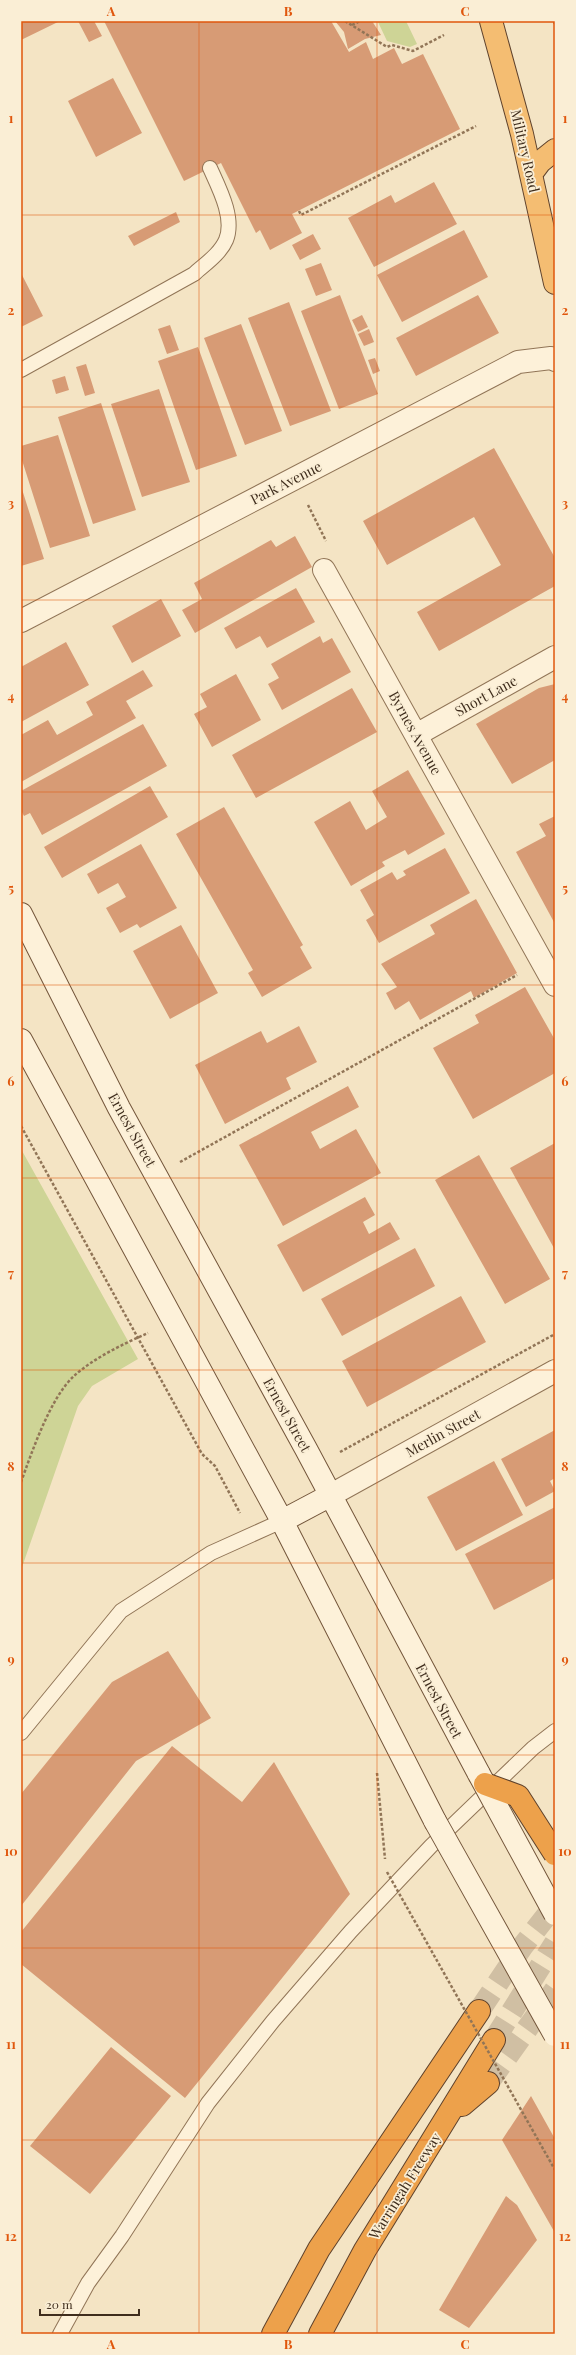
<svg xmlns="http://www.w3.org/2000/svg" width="576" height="2355" viewBox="0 0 576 2355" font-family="'Playfair Display',serif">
  <rect width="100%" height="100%" fill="#f4e4c4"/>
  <path fill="#ced496" d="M380,21H406L417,44L410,47L387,41L378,22Z
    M21,1149L138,1359L92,1386L78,1406L21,1570Z"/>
  <path fill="#d79b75" d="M21,21H60L21,40Z
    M78,21H94L102,36L89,42Z
    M104,21H331L349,52L366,42L373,59L394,48L402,64L423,54L460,129L292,214L302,233L270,250L260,230L256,233L221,163L184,181Z
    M335,21H372L381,35L365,39L348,49L344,32Z
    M113,78L142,133L96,157L68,101Z
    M434,182L457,224L374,267L348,218L391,195L395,203Z
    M176,212L180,222L134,246L128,236Z
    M464,230L488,277L402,322L377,275Z
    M313,234L321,249L300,260L292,245Z
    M321,263L332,290L316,296L305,269Z
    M21,273L43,316L21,327Z
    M340,295L378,394L339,409L301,311Z
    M478,295L499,333L416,376L396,338Z
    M289,302L331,411L290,426L248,318Z
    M362,315L368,327L358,332L352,320Z
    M241,324L282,431L245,445L204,338Z
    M170,325L179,350L167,354L158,329Z
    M369,329L374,342L364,346L358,334Z
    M198,347L237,456L196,470L158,361Z
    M375,358L380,371L373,374L368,360Z
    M86,364L95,393L85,396L76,367Z
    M65,376L69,390L56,394L52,380Z
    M159,389L190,482L142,497L111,404Z
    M101,403L136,510L93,524L58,417Z
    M58,435L90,536L50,548L21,457V446Z
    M494,448L555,558V586L439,651L417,612L501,565L474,517L387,565L363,521Z
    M21,486L44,559L21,566Z
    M295,536L312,567L195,633L182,610L202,599L194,583L271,540L276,547Z
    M296,588L315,622L267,648L260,636L236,649L224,628Z
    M161,599L181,636L132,663L112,626Z
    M320,636L323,643L332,638L351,672L282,710L268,684L279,678L271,664Z
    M66,642L89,685L21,722V667Z
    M143,670L153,686L126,701L136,718L21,782V735L48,720L57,735L93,715L86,702Z
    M236,674L261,720L212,747L194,714L207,707L200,694Z
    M555,684V760L512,784L476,724L539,688Z
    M352,688L377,732L256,798L232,755Z
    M143,724L167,766L42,835L30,813L24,816L21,810V791Z
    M408,770L445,834L408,855L405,850L382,862L385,866L351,886L314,822L350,801L366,830L387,817L372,791Z
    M150,786L168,817L62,878L44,847Z
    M224,807L303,945L300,947L312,968L262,997L248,973L253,970L176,834Z
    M555,816V924L516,852L546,836L539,824Z
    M141,844L177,908L140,928L137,924L120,933L106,908L126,897L118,883L98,894L87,874Z
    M445,848L470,893L379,943L366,920L374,915L360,890L392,872L397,880L406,875L403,871Z
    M476,899L517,973L474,998L471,991L420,1020L409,1001L395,1010L386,993L397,987L381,964L435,934L430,925Z
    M181,925L218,993L170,1019L133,951Z
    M525,987L555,1040V1073L473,1119L433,1048L479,1023L475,1015Z
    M299,1026L317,1062L286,1078L291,1089L225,1124L195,1065L261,1031L267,1043Z
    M348,1086L359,1107L311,1132L320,1149L356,1129L381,1173L283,1226L239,1145Z
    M555,1143V1250L510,1168Z
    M479,1155L550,1279L505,1304L435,1180Z
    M365,1197L375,1215L363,1222L369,1234L390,1222L400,1239L303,1292L277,1245Z
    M415,1248L435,1286L342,1336L321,1299Z
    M461,1296L486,1342L367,1407L342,1361Z
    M555,1430V1478L550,1481L555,1491L526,1507L501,1459Z
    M494,1461L523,1515L456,1551L427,1497Z
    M555,1507V1578L494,1610L465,1554Z
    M168,1651L211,1718L136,1761L21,1906V1794L112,1682Z
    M172,1746L242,1802L274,1762L350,1894L185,2098L21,1964V1932Z
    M111,2047L171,2096L90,2194L30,2146Z
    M531,2096L555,2139V2233L502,2140Z
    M506,2196L517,2205L537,2240L469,2328L439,2310Z"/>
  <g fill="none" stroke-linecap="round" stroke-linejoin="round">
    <path stroke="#d0bfa3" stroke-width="22" stroke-dasharray="22 11" stroke-linecap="butt" d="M479,2011L522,1947L555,1905
      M494,2040L555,1943
      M488,2083L555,1990"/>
    <g stroke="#917557" stroke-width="16">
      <path id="service" d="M21,370L194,274C205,264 220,254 226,240C235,218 219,188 210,168
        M21,1733L121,1611L211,1553L282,1521
        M60,2334L88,2283L122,2236L208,2103L273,2021L351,1931L431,1846L533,1748L555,1731"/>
    </g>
    <g stroke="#917557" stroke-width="24">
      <path id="minor" d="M324,570L555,985
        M21,621L518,362L551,358L555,360
        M416,735L555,657
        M331,1495L555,1371"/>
    </g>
    <g stroke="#73553a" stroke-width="24">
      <path id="secondary" d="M21,914L119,1108L306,1449L479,1774
        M21,1040L282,1521L435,1821
        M282,1521L331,1495"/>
    </g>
    <g stroke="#5f422c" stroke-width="24">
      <path id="trunk" d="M491,21L522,134L555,283
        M531,174L540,162L555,150"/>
    </g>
    <g stroke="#5f422c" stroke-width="24">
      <path id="motorway" d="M462,2105L488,2083
        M273,2334L319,2249L479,2011
        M320,2334L365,2250L494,2040"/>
    </g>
    <path stroke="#917557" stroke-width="2.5" stroke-dasharray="3 2" stroke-linecap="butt" d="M345,21L387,47L392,45L413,51L444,35
      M554,21L555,25
      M352,25L360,21
      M299,211L301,215L476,126
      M308,505L326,541
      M21,1126L202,1454L215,1466L240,1513
      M180,1162L517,975
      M340,1452L555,1334
      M21,1482C32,1452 50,1398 74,1376C92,1359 125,1343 148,1333
      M377,1773L385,1859"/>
    <use href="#service" stroke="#fdf1d9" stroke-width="14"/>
    <use href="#minor" stroke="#fdf1d9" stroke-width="22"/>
    <use href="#secondary" stroke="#fdf1d9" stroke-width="22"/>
    <use href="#trunk" stroke="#f4bd72" stroke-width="22"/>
    <use href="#motorway" stroke="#eda14b" stroke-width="22"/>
    <g stroke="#73553a" stroke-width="24" stroke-linecap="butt">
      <path id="secondary-bridge" d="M479,1774L555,1914
        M435,1821L555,2035"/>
    </g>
    <g stroke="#5f422c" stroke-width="24" stroke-linecap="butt">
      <path id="motorway-bridge" d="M485,1784L518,1796L555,1854"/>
    </g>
    <path stroke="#917557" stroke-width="2.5" stroke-dasharray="3 2" stroke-linecap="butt" d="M387,1872L555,2170"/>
    <use href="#secondary-bridge" stroke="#fdf1d9" stroke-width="22"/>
    <use href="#motorway-bridge" stroke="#eda14b" stroke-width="22"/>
  </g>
  <path fill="none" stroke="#e0570d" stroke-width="1" stroke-opacity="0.55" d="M199,21V2334M377,21V2334M21,215H555M21,407H555M21,600H555M21,792H555M21,985H555M21,1178H555M21,1370H555M21,1563H555M21,1755H555M21,1948H555M21,2140H555"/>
  <g text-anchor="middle" stroke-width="3.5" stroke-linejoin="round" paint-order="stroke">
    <g font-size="14" fill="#3f2d1d" stroke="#faeed5">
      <text transform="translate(525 151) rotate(77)" y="5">Military Road</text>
      <text transform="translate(286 483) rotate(-27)" y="5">Park Avenue</text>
      <text transform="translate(486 696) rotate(-29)" y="5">Short Lane</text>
      <text transform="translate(415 733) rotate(61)" y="5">Byrnes Avenue</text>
      <text transform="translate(132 1130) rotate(61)" y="5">Ernest Street</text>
      <text transform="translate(287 1415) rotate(61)" y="5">Ernest Street</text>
      <text transform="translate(443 1433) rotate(-29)" y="5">Merlin Street</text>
      <text transform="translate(439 1701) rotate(62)" y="5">Ernest Street</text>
      <text transform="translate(405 2186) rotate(-58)" y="5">Warringah Freeway</text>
    </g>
  </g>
  <rect width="576" height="2355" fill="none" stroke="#faeed5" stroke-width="44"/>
  <path d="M40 2309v6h99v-6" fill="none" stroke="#3f2d1d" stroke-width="2"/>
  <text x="46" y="2309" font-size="12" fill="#3f2d1d" stroke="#faeed5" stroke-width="3" paint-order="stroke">20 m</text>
  <rect x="22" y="22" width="532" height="2311" fill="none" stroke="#e0570d" stroke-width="1.5"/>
  <g font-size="13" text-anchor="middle" font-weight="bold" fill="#e0570d">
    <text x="111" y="16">A</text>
    <text x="288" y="16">B</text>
    <text x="465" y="16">C</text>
    <text x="11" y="123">1</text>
    <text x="565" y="123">1</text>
    <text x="11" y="315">2</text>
    <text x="565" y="315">2</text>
    <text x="11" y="508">3</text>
    <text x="565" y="508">3</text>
    <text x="11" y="701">4</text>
    <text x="565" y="701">4</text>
    <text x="11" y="893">5</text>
    <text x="565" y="893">5</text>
    <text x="11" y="1086">6</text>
    <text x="565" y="1086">6</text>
    <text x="11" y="1278">7</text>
    <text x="565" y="1278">7</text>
    <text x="11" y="1471">8</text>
    <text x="565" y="1471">8</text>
    <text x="11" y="1664">9</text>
    <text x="565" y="1664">9</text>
    <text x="11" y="1856">10</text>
    <text x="565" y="1856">10</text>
    <text x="11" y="2049">11</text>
    <text x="565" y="2049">11</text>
    <text x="11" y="2241">12</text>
    <text x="565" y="2241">12</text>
    <text x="111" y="2349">A</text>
    <text x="288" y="2349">B</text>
    <text x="465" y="2349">C</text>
  </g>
</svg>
